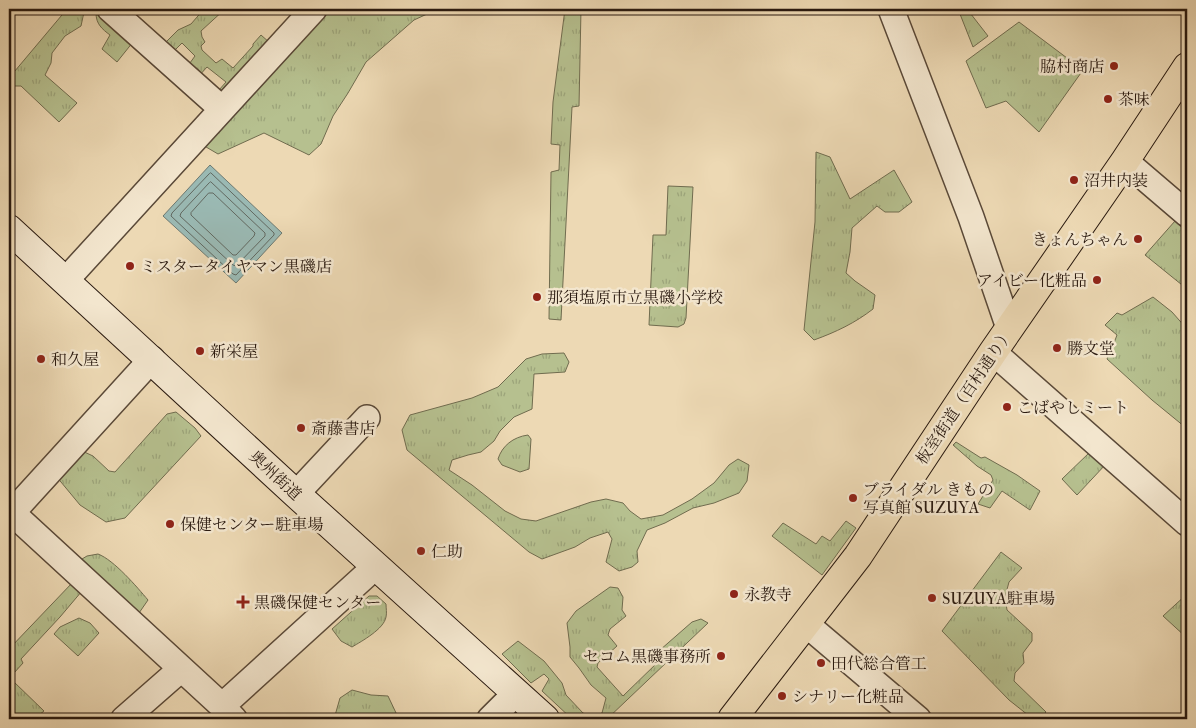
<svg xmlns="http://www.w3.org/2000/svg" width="1196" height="728" viewBox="0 0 1196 728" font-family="'IM FELL French Canon','Noto Serif JP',serif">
  <defs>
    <pattern id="grass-tufts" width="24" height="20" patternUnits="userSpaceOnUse" patternTransform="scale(1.25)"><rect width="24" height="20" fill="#b6c08f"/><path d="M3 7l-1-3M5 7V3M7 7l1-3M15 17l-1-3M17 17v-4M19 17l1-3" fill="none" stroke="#9ca47a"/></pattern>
  </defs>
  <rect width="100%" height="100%" fill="#edd9b4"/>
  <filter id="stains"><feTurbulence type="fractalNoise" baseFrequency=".004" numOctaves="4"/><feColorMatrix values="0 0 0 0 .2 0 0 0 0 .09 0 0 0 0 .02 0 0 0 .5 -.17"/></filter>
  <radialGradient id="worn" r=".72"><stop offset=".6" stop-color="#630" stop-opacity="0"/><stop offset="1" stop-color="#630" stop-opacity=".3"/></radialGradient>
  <path fill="url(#grass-tufts)" stroke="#706c4f" d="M67,9H79L84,12L81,26L65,36L52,53L51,63L45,75L77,103L59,122L21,86H13L9,91V78Z
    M101,9L137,37L117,62L102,49L110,35C102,29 96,24 96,13Z
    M204,9H225L201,31L202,37L205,42L201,46L202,50L216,63L222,59L233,68L253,46V44L261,35L270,43L223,92L219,90L226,82L207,67L198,77L187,67L195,56L182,43L171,54L162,46L178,30L191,24Z
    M323,9H438L414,20L366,62L348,93L333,116L321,144L309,155L264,133L218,154L201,144Z
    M565,9H581L579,106L572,107L561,320L549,319L551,172L559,170L560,145L551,144L553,102Z
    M958,9H967L988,36L973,47Z
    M1019,22L1083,70L1039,132L1006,101L986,108L966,61Z
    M816,152L830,157L850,199L894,170L912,202L899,212H885L877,206L852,228L850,252L846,273L855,281L875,295L873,309C855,323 836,332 814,340L804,330L815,222Z
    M668,186L693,187L686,318L684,324L678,327L649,325L653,235H666Z
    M1175,221L1187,232V289L1145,255Z
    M1153,297L1172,312L1187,329V426L1185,427L1152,400L1107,359L1114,343L1117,335L1105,325L1117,313L1122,315Z
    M564,353L569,362L565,372L534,374L532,409L514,417L500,431L494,441L481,452L468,455L452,460L449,470L472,485L505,511L521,519L536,521L591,502L606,499L623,503L630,511L641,519L663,515L692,499L714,483L729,465L738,459L749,465L747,481L739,493L714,503L693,508L665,523L647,530L637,551L638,562L632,567L619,571L606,562L612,539L608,532L590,538L575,547L542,559L529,552L407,450L402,430L410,415L472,398L498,387L526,359L542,354Z
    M176,412L195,428L201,436L125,518L106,522L80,505L56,476L80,450L93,456L109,471L115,472L167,414Z
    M528,435L531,439L529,469L520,472L502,465L498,459C502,446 513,437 528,435Z
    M956,442L981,458L985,457L1017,475L1040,491L1030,510L1002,491L990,508L978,504L993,480L991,475L977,466L953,445Z
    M1090,452L1106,464L1077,495L1062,479Z
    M846,521L856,528L822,575L772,536L783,523L816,544L822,536L830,541Z
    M1001,552L1022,568L1009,582L1005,597L1007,610L1032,633V641L1023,653L1024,663L1015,673L1014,681L1046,712L1040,719H1033L1009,700L942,631Z
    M98,554C114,560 137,587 148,600L139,613L82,559L87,556Z
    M73,582L82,591L60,617L21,659L23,663L14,673L13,681L44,711L34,719H14L9,714V649Z
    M610,587L618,588L623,597L622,610L626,616L610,629L608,635L617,646L598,663L597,667L623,696L658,662L660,650L692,622L701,619L708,623L607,719H572L542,691L549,679L544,674L531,683L502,654L518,641L544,661L562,683L566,695L583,713L593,717L602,713L606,698L591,685L579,668L570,657V647L567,623L576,611Z
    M1187,594V638L1163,616Z
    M369,596H377L386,604C386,608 387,613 386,617C384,629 362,641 352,647L341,641L332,629Z
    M79,618L90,623L99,633L78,656L54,634L60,627Z
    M352,690L371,695L388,696L397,715L396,719H334L340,698Z"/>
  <path fill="#9ab9b3" stroke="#6d7971" d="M210,165L282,233L236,283L163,216Z"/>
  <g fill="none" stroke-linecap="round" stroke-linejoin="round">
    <path stroke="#626961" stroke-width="1" d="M211,173L274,233V235L236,275L233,274L171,216L172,213L209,174Z
      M211,182L265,233V236L236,266L233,265L180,216L181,213L209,183Z
      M209,193H213L255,233L254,236L236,255H233L191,215V213Z"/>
    <g stroke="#5a4938" stroke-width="28">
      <path id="minor" d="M110,9L222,109
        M891,9L971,217L1009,328
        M1125,161L1187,214
        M65,281L314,9
        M993,352L1187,523
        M296,494L367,418
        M9,510L222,706L234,719
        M9,516L152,359
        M806,624L918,719
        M222,706L376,566
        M124,719L181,669
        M490,719L516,693"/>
    </g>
    <g stroke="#29190f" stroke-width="30">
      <path id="secondary" d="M9,229L296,494L545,719"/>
    </g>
    <g stroke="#29190f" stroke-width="30">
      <path id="primary" d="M732,719L858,556L993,352L1125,161L1187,67"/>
    </g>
    <use href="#minor" stroke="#f3e6ce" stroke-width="25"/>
    <use href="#secondary" stroke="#f3e6ce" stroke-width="28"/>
    <use href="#primary" stroke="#edd9b4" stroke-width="28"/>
  </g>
  <g fill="#8f2418" stroke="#f3e6ce" stroke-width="2">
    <circle cx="1114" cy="66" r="5"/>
    <circle cx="1108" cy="99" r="5"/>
    <circle cx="1074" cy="180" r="5"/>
    <circle cx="1138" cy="239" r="5"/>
    <circle cx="130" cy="266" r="5"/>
    <circle cx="1097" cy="280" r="5"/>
    <circle cx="537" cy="297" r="5"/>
    <circle cx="1057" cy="348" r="5"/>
    <circle cx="200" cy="351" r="5"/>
    <circle cx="41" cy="359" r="5"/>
    <circle cx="1007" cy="407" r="5"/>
    <circle cx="301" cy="428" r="5"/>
    <circle cx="853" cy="498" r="5"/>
    <circle cx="170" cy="524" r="5"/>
    <circle cx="421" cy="551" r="5"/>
    <circle cx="734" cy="594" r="5"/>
    <circle cx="932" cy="598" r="5"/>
    <path d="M240.5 594.5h5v5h5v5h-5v5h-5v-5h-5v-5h5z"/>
    <circle cx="721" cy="656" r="5"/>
    <circle cx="821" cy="663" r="5"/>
    <circle cx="782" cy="696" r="5"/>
  </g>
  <g text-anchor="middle" stroke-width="5" stroke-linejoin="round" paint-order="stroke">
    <g font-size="16" fill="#29190f" stroke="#f3e6ce" text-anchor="start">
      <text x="1104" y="72" text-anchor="end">脇村商店</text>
      <text x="1118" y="105">茶味</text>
      <text x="1084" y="186">沼井内装</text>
      <text x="1128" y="245" text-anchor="end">きょんちゃん</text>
      <text x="140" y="272">ミスタータイヤマン黒磯店</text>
      <text x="1087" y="286" text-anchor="end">アイビー化粧品</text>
      <text x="547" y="303">那須塩原市立黒磯小学校</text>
      <text x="1067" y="354">勝文堂</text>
      <text x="210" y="357">新栄屋</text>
      <text x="51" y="365">和久屋</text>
      <text x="1017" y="413">こばやしミート</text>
      <text x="311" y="434">斎藤書店</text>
      <text x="863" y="495">ブライダル きもの<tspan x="863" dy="18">写真館 SUZUYA</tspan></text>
      <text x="180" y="530">保健センター駐車場</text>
      <text x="431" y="557">仁助</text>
      <text x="744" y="600">永教寺</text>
      <text x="942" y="604">SUZUYA駐車場</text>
      <text x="254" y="608">黒磯保健センター</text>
      <text x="711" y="662" text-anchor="end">セコム黒磯事務所</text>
      <text x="831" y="669">田代総合管工</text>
      <text x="792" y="702">シナリー化粧品</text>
    </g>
    <g font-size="16" fill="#29190f" stroke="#f3e6ce">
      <text transform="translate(964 396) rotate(-56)" y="6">板室街道（百村通り）</text>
      <text transform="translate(276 475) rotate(43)" y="6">奥州街道</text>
    </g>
  </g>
  <rect width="1196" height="728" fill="none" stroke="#edd9b4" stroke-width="30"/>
  <rect x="10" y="10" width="1176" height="708" fill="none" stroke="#29190f" stroke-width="2.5"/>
  <rect x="15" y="15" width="1166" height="698" fill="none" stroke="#29190f"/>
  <rect width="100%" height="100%" filter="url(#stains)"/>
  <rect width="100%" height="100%" fill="url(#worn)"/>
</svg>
